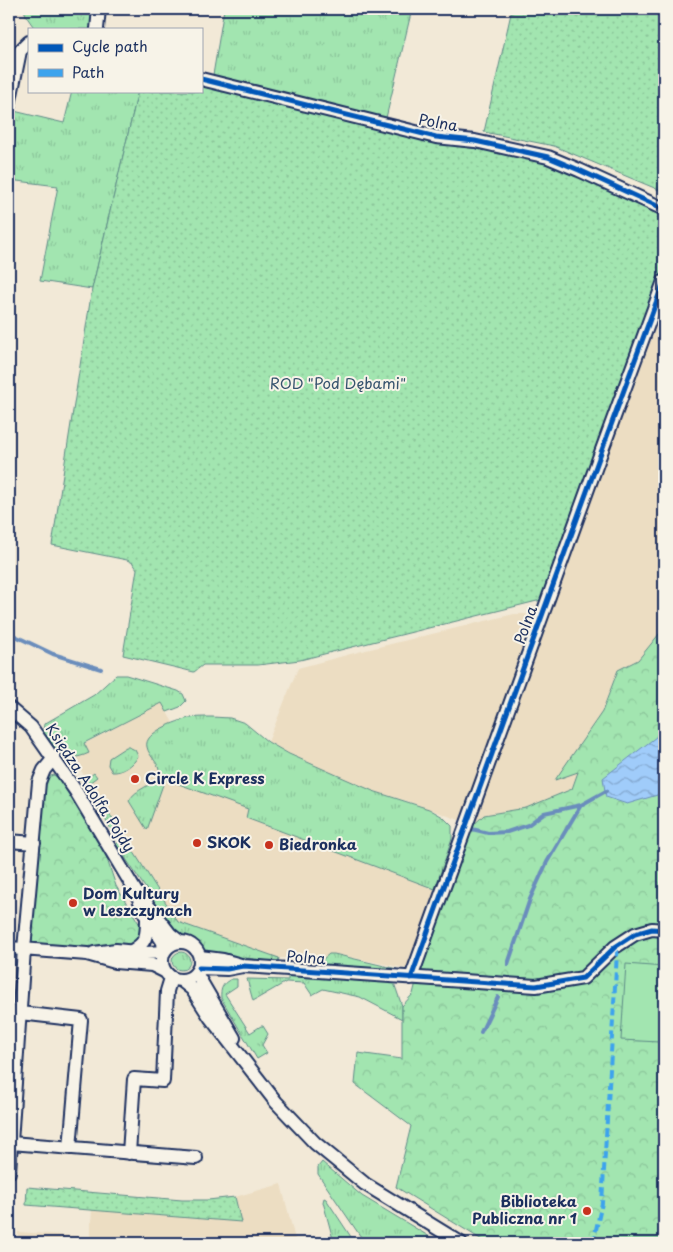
<svg xmlns="http://www.w3.org/2000/svg" width="673" height="1252" viewBox="0 0 673 1252" font-family="'Playpen Sans',sans-serif">
  <defs>
    <pattern id="grass-tufts" width="24" height="20" patternUnits="userSpaceOnUse" patternTransform="scale(1.25)"><rect width="24" height="20" fill="#a2e5b0"/><path d="M3 7l-1-3M5 7V3M7 7l1-3M15 17l-1-3M17 17v-4M19 17l1-3" fill="none" stroke="#8bc59a"/></pattern>
    <pattern id="park-crowns" width="20" height="18" patternUnits="userSpaceOnUse" patternTransform="scale(1.25)"><rect width="20" height="18" fill="#a2e5b0"/><path d="M2 6a3 3 0 1 1 6 0M12 15a3 3 0 1 1 6 0" fill="none" stroke="#8bc59a"/></pattern>
    <pattern id="garden-dots" width="8" height="8" patternUnits="userSpaceOnUse" patternTransform="scale(1.25)"><rect width="8" height="8" fill="#a2e5b0"/><path d="M2 2h.1M6 6h.1" fill="none" stroke="#8bc59a" stroke-width="1.8" stroke-linecap="round"/></pattern>
    <pattern id="water-waves" width="16" height="10" patternUnits="userSpaceOnUse" patternTransform="scale(1.25)"><rect width="16" height="10" fill="#a0ccfa"/><path d="M0 5q4-4 8 0t8 0" fill="none" stroke="#82a6ce"/></pattern>
  </defs>
  <rect width="100%" height="100%" fill="#f2e9d7"/>
  <filter id="ink" filterUnits="userSpaceOnUse"><feTurbulence type="fractalNoise" baseFrequency=".02" numOctaves="2"/><feDisplacementMap in="SourceGraphic" scale="10" xChannelSelector="R" yChannelSelector="G"/><feConvolveMatrix kernelMatrix="1 2 1 2 8 2 1 2 1" color-interpolation-filters="sRGB"/></filter>
  <g filter="url(#ink)">
    <path fill="#ecddc2" d="M664,306V628L639,660L618,670L572,789L526,808L484,815L465,833Z
      M514,614H525L534,618L462,821L410,802L373,791L289,754L268,742L298,668L358,652Z
      M162,703L181,737L249,808L368,864L435,889L409,969L334,954L324,958H279L178,922L69,752Z
      M281,1184L296,1243H17L18,1232L90,1237L92,1210L241,1222L235,1197Z"/>
    <path fill="url(#grass-tufts)" stroke="#5e8a87" d="M24,9H94L92,29H35L26,16Z
      M224,9H412L386,118L213,75Z
      M72,91H138L92,289L40,281L58,186L9,180V136L14,111L64,123Z
      M116,675H126L178,691L183,694L186,701L180,707L167,712L162,703L84,743L89,753C63,765 57,750 43,731L44,724L94,695Z
      M212,717L230,718L245,723L268,742L289,754L373,791L429,809L443,817L452,826V839L435,889L246,818L248,809L165,779L147,830L129,801C135,788 153,787 160,774C160,763 149,757 147,747C143,732 178,721 189,718C196,717 204,717 212,717Z
      M126,747H129L135,750L138,756C134,765 122,773 112,772L108,765L109,758Z
      M94,773L97,777L89,783L122,833L116,837L85,787L86,779Z
      M125,838L178,922L279,958L278,962L213,954L204,950L196,941L177,933L172,928L116,844Z
      M172 961a9 9 0 1 1 18 0a9 9 0 1 1-18 0Z
      M329,954H334L397,969L394,972L321,966L322,960Z
      M288,976L394,983L402,1006V1019L360,997L323,989L312,995L304,983L286,982L253,1001L247,979L288,980Z
      M232,979H237V986L225,994L250,1033L261,1026H263L268,1034L262,1045L267,1053L257,1059L221,998C220,989 223,982 232,979Z
      M322,1162L362,1196L440,1243H365L318,1174V1167Z
      M324,1198L326,1199L355,1243H334L323,1202Z"/>
    <path fill="url(#park-crowns)" stroke="#5e8a87" d="M664,628V1243H487L396,1187L411,1126L355,1084L358,1053L402,1059V1006L413,994L427,938L465,833L484,815L526,808L572,789L578,772L555,780L602,712L618,670L638,660Z
      M54,775L59,779L105,853L116,886L140,925L142,933L132,947H75L30,942L33,927V905L45,780L48,777Z"/>
    <path fill="url(#garden-dots)" stroke="#5e8a87" d="M512,9H664V192L554,146L484,132Z
      M201,84L455,146L495,151L549,164L655,212L664,219V263L541,600L300,660L258,665H203L194,672L123,655L137,569L133,563L127,560L52,545L92,289L138,91H201Z
      M27,1187L182,1200H208L235,1197L241,1222L26,1205Z"/>
    <path fill="#a2e5b0" stroke="#5e8a87" d="M626,964L664,967L659,1042L621,1040Z"/>
    <path fill="url(#water-waves)" stroke="#6b8dbc" d="M664,721V793L627,804L606,797L603,778L656,737Z"/>
    <g fill="none" stroke-linecap="round" stroke-linejoin="round">
      <path stroke="#6b8dbc" stroke-width="4" d="M9,633L53,654L101,669
        M468,828L488,833L507,832L528,825L544,813L581,805L606,791
        M508,964L530,899L547,862L581,805
        M481,1032L498,997"/>
      <g stroke="#1b2f5e" stroke-width="16">
        <path id="minor" d="M97,29L99,9
          M201,79L436,137L475,141L548,157L579,170L664,209
          M9,105L20,51L29,42
          M9,708L31,727L75,790L136,892L147,918L163,942L164,952
          M9,841L34,843
          M146,903L170,934L180,942
          M162 961a19 19 0 1 1 38 0a19 19 0 1 1-38 0Z
          M9,948L87,954L115,962L152,965L164,971
          M130,952C147,943 147,936 147,918
          M94,953L116,950L146,953L164,952
          M200,957L223,960L241,965
          M199,968L227,969L243,966L536,986L583,978L615,947L635,934L652,929L664,930
          M196,973L234,1038
          M411,978L599,458L664,281
          M182,981L192,989L210,1017L276,1102L315,1143L365,1184L461,1243
          M20,1013L81,1020L70,1148
          M11,1143L196,1158
          M129,1153L134,1079L163,1081L167,991L171,978
          M9,1172L24,949L39,782L44,770L54,758"/>
      </g>
      <use href="#minor" stroke="#f7f3e8" stroke-width="12"/>
      <path stroke="#3da3ed" stroke-width="4" stroke-dasharray="8 4" stroke-linecap="butt" d="M593,1243L602,1203L617,953L615,947"/>
      <g stroke="#f7f3e8" stroke-width="8">
        <path id="cycleway" d="M201,79L436,137L475,141L548,157L579,170L664,209
          M199,968L227,969L243,966L536,986L583,978L615,947L635,934L652,929L664,930
          M411,978L599,458L664,281"/>
      </g>
      <use href="#cycleway" stroke="#0057b8" stroke-width="5"/>
    </g>
  </g>
  <g fill="#c8321e" stroke="#f7f3e8" stroke-width="2">
    <circle cx="135" cy="779" r="5"/>
    <circle cx="197" cy="843" r="5"/>
    <circle cx="269" cy="845" r="5"/>
    <circle cx="73" cy="903" r="5"/>
    <circle cx="587" cy="1211" r="5"/>
  </g>
  <g text-anchor="middle" stroke-width="4" stroke-linejoin="round" paint-order="stroke">
    <g font-size="15" fill="#1b2f5e" stroke="#f7f3e8">
      <text transform="translate(438 123) rotate(10)" y="5">Polna</text>
      <text transform="translate(526 625) rotate(-70)" y="5">Polna</text>
      <text transform="translate(90 788) rotate(57)" y="5">Księdza Adolfa Pojdy</text>
      <text transform="translate(306 958) rotate(4)" y="5">Polna</text>
    </g>
    <g font-size="15" fill="#36536e" stroke="#f7f3e8">
      <text x="338" y="389">ROD "Pod Dębami"</text>
    </g>
    <g font-size="15" font-weight="bold" fill="#1b2f5e" stroke="#f7f3e8" text-anchor="start">
      <text x="145" y="784">Circle K Express</text>
      <text x="207" y="848">SKOK</text>
      <text x="279" y="850">Biedronka</text>
      <text x="83" y="899">Dom Kultury<tspan x="83" dy="17">w Leszczynach</tspan></text>
      <text x="577" y="1207" text-anchor="end">Biblioteka<tspan x="577" dy="17">Publiczna nr 1</tspan></text>
    </g>
  </g>
  <rect width="673" height="1252" fill="none" stroke="#f7f3e8" stroke-width="30"/>
  <rect x="15" y="15" width="643" height="1222" fill="none" stroke="#1b2f5e" stroke-width="2" filter="url(#ink)"/>
  <rect x="28" y="28" width="175" height="65" fill="#f7f3e8" stroke="#9fa5b1"/>
  <rect x="38" y="44" width="25" height="8" fill="#0057b8" stroke="#9fa5b1"/>
  <text x="72" y="52" font-size="15" fill="#1b2f5e">Cycle path</text>
  <rect x="38" y="69" width="25" height="8" fill="#3da3ed" stroke="#9fa5b1"/>
  <text x="72" y="78" font-size="15" fill="#1b2f5e">Path</text>
</svg>
